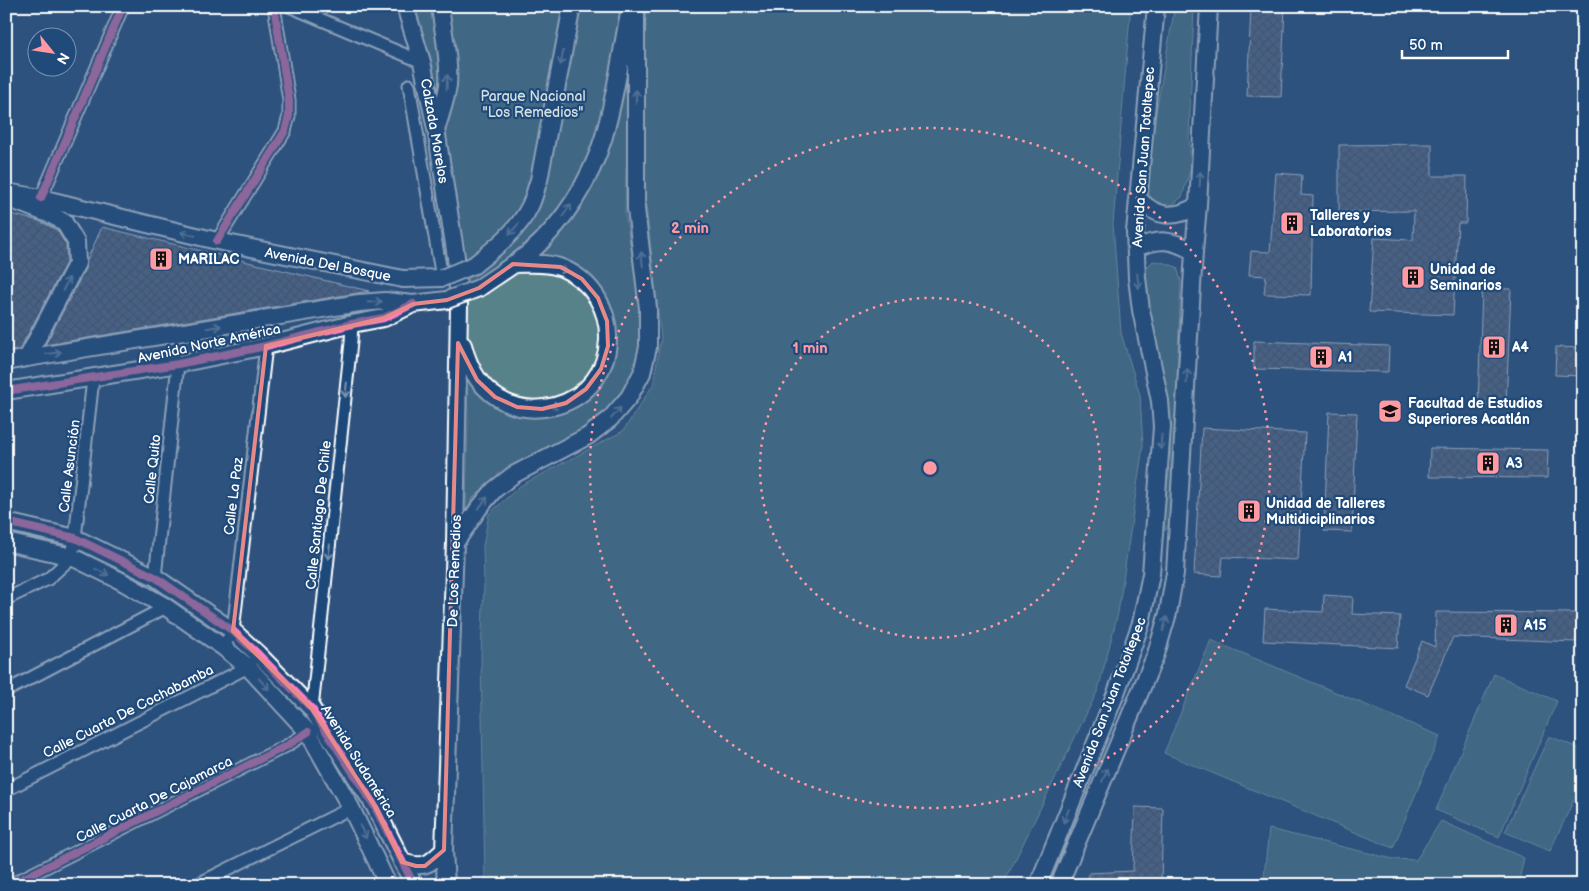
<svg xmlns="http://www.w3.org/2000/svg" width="1589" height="891" viewBox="0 0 1589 891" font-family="'Balsamiq Sans',sans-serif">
  <defs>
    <pattern id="building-cross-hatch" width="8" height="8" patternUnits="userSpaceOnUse" patternTransform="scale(1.25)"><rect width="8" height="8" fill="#69728a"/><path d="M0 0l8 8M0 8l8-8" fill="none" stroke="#595d68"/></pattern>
  </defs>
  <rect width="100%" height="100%" fill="#2e527d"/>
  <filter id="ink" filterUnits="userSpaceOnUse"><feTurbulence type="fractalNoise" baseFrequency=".02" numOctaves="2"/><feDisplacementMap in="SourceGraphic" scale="10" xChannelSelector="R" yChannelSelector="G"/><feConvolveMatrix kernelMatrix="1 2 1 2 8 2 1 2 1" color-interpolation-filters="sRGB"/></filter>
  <g filter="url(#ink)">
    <path fill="#588289" stroke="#acc0c4" d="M413,6H632L625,84L628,106L629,139L626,169L625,215L641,304L642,353L633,374L617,402L602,416L588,427L508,471L485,487L473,498L466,510L468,421L466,339L435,89L424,37Z
      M646,6H1128L1130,15L1113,224L1121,333L1140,395L1143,446L1118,613L1098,690L1003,885H485L481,655L484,585L483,546L489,514L520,486L623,431L653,385L661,338L647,215L641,126L645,63Z
      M1175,6H1194L1189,137L1191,168L1182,197L1172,205L1161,207L1149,195V152Z
      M1153,261L1161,262L1177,267L1181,281L1171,521L1165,531L1162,505L1171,464L1169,421L1142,272Z
      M1211,640L1440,736L1393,848L1164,753Z
      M1494,674L1557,701L1499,837L1436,810Z
      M1549,736L1583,750V780L1550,851L1505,832Z
      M1441,821L1524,858L1518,885H1263L1269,829L1393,859L1416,860Z"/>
    <path fill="url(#building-cross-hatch)" stroke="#fff" d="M1251,6H1285L1281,97L1247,96Z
      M1432,144V176H1467L1466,223H1458L1453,315L1369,312L1374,238L1413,240L1414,211L1339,212V145Z
      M1276,173L1302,175L1301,195L1313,196L1311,295L1264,294L1266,276L1249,275L1251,251L1270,252Z
      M6,213L39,221L57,230L66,245L67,261L20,349L6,352Z
      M102,227L369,291L45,345L86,268L87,260Z
      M1482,288L1511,289L1506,406L1478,405Z
      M1254,341L1389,346L1388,372L1254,369Z
      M1556,347L1583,348V376L1555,375Z
      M1329,412L1357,413L1352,532L1324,531Z
      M1202,428L1305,433L1298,560L1223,557L1221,576L1194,574Z
      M1430,448L1548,450L1547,478L1429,477Z
      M1324,595L1353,597L1352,614L1400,616L1398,648L1263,641L1265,609L1323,612Z
      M1436,612L1577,613L1576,642L1453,637L1428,695L1404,685L1422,641L1435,647Z
      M1135,807L1163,808L1161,885H1088L1089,873L1133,871Z"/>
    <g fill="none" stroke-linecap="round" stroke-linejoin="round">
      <g stroke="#fff" stroke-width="15">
        <path id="street" d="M289,6L422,62
          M409,85L442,278
          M41,198L123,6
          M217,241L285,131L289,116V100L274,6
          M155,577L178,364
          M6,599L48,579L72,557L75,538L93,379
          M223,647L233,631L266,346
          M6,691L166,607
          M312,709L351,342L352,324
          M6,790L248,667L251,663
          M10,885L288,745L308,732
          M196,885L351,808"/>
      </g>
      <g stroke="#fff" stroke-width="20">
        <path id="secondary" d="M405,6L422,62L436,129L456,257L459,306L455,543L444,850L446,885
          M437,127C441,113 446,100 448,85C450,59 443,32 440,6
          M6,192L41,198L217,241L403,279L442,278
          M1137,198C1157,218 1174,220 1198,205
          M17,202L51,215L64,222L76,242L77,263L27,358
          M1136,248C1159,238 1172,239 1194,252
          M474,265C495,248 518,231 530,206C534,198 536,188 539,180L572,6
          M479,288C500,273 525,259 543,240C574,208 598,165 608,121C617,86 622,49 629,13
          M463,345C470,372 482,391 507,403C523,410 539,410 555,406C623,388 626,295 562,268C547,262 528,264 513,264
          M6,362L27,358L359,303L385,301L413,304L447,300
          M6,391L178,364L266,346L352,324L384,318L411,305
          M6,522L75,538L155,577L233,631L258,654L312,709L374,805L414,885
          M6,542L72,557L121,581L166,607L223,647L248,667L308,732L351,808L388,885
          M455,543L479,508L494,490L513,475L588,436L610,419L629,397L642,373L648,347V308L636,209V6
          M402,862C425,869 428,865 444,850
          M1038,885L1116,693L1141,623L1151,574L1162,427L1160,401L1141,310L1137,278L1135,232L1156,6
          M1059,885L1156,654L1168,613L1175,573L1194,252L1198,205L1209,6"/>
      </g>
      <use href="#street" stroke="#1f4a7a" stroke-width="11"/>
      <use href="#secondary" stroke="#1f4a7a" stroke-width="16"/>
      <g stroke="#fff" stroke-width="20" stroke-linecap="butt">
        <path id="secondary-bridge" d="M442,278L474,265
          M447,300L479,288"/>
      </g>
      <use href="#secondary-bridge" stroke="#1f4a7a" stroke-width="16"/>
      <g stroke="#1f4a7a" stroke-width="11">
        <path id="cycleway" d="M41,198L123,6
          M217,241L285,131L289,116V100L274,6
          M6,391L178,364L266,346L352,324L384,318L413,304
          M6,522L75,538L155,577L233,631L258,654L312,709L374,805L414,885
          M10,885L288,745L308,732"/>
      </g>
      <use href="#cycleway" stroke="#ff80c0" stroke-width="8"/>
    </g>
    <defs><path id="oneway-shaft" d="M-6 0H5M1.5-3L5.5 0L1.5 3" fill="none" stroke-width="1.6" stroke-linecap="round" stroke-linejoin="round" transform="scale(1.25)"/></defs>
    <g stroke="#7992af">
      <use href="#oneway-shaft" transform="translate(562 58) rotate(101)"/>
      <use href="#oneway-shaft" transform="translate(447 82) rotate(-87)"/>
      <use href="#oneway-shaft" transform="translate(636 97) rotate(-90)"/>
      <use href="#oneway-shaft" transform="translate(1200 179) rotate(-87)"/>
      <use href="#oneway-shaft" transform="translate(567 210) rotate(-56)"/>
      <use href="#oneway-shaft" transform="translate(514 229) rotate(131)"/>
      <use href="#oneway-shaft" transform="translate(188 234) rotate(-166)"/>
      <use href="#oneway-shaft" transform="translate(642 259) rotate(-97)"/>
      <use href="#oneway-shaft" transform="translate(560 269) rotate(20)"/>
      <use href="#oneway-shaft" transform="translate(1138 281) rotate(84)"/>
      <use href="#oneway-shaft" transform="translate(66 284) rotate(-63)"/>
      <use href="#oneway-shaft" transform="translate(375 302) rotate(-4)"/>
      <use href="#oneway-shaft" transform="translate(214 327) rotate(-9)"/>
      <use href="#oneway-shaft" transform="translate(54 353) rotate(-9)"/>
      <use href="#oneway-shaft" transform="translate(1187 376) rotate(-87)"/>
      <use href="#oneway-shaft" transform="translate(346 390) rotate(96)"/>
      <use href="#oneway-shaft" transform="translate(558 405) rotate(164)"/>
      <use href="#oneway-shaft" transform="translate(616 413) rotate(-49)"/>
      <use href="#oneway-shaft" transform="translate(1161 442) rotate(94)"/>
      <use href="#oneway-shaft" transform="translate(483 503) rotate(-52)"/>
      <use href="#oneway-shaft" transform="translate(329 552) rotate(96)"/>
      <use href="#oneway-shaft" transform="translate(102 572) rotate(25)"/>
      <use href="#oneway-shaft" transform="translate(1165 624) rotate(-74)"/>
      <use href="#oneway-shaft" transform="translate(264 684) rotate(47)"/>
      <use href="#oneway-shaft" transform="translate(1105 775) rotate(-67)"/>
      <use href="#oneway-shaft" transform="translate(1066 816) rotate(112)"/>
      <use href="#oneway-shaft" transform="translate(363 832) rotate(64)"/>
    </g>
  </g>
  <path d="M0 0H1589V891H0ZM513,264L561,267L582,279L598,298L607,321L608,346L601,369L586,389L566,403L542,409L517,407L495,397L477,380L458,343L444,850L425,866H416L402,862L374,805L312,709L233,631L266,346L384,318L413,304L447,300L479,288Z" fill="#2e527d" fill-opacity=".55" fill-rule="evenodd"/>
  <path fill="none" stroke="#e88989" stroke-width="4" stroke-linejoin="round" d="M513,264L561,267L582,279L598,298L607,321L608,346L601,369L586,389L566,403L542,409L517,407L495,397L477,380L458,343L444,850L425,866H416L402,862L374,805L312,709L233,631L266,346L384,318L413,304L447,300L479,288Z"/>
  <g fill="none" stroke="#ff9aa2" stroke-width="2.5" stroke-dasharray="2.5 5">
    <circle cx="930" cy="468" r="170"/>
    <circle cx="930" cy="468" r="340"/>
  </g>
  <defs>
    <g id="building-square" transform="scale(1.25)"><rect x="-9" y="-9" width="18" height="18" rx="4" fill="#ff9aa2" stroke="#1f4a7a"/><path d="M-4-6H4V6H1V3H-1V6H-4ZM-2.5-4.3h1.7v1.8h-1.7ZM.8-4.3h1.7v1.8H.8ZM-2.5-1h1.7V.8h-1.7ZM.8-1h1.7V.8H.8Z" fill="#111"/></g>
    <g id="university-square" transform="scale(1.25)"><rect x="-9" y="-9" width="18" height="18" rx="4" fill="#ff9aa2" stroke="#1f4a7a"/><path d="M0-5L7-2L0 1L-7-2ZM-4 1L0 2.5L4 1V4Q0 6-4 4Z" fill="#111"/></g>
  </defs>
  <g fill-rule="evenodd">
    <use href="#building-square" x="1292" y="223"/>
    <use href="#building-square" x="161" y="259"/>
    <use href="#building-square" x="1413" y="277"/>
    <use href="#building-square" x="1494" y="347"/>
    <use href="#building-square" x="1321" y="357"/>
    <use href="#university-square" x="1390" y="411"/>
    <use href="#building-square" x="1488" y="463"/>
    <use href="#building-square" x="1249" y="511"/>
    <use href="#building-square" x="1506" y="625"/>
  </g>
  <g text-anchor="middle" stroke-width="4.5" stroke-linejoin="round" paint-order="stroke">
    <g font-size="14" fill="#d5e0e2" stroke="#1f4a7a">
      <text x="533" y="101">Parque Nacional<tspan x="533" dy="16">"Los Remedios"</tspan></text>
    </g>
    <g font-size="14" fill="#fff" stroke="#1f4a7a">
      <text transform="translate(435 131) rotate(80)" y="5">Calzada Morelos</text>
      <text transform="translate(1143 157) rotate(-86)" y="5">Avenida San Juan Totoltepec</text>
      <text transform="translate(328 264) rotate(11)" y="5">Avenida Del Bosque</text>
      <text transform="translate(209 343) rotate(-12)" y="5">Avenida Norte América</text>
      <text transform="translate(69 466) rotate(-83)" y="5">Calle Asunción</text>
      <text transform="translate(152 469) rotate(-84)" y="5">Calle Quito</text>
      <text transform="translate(233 496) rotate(-83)" y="5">Calle La Paz</text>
      <text transform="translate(318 515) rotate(-84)" y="5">Calle Santiago De Chile</text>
      <text transform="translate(454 571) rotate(-88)" y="5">De Los Remedios</text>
      <text transform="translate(1109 702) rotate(-69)" y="5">Avenida San Juan Totoltepec</text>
      <text transform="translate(128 711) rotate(-27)" y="5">Calle Cuarta De Cochabamba</text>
      <text transform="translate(359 761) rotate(58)" y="5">Avenida Sudamérica</text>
      <text transform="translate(154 799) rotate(-27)" y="5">Calle Cuarta De Cajamarca</text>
    </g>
    <g font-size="14" font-weight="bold" fill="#fff" stroke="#1f4a7a" text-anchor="start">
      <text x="1310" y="220">Talleres y<tspan x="1310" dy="16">Laboratorios</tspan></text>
      <text x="178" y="264">MARILAC</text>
      <text x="1430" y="274">Unidad de<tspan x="1430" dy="16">Seminarios</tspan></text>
      <text x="1512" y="352">A4</text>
      <text x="1338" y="362">A1</text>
      <text x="1408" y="408">Facultad de Estudios<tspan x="1408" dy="16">Superiores Acatlán</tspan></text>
      <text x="1506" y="468">A3</text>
      <text x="1266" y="508">Unidad de Talleres<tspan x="1266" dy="16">Multidiciplinarios</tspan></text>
      <text x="1524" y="630">A15</text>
    </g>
  </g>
  <circle cx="930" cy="468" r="8" fill="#ff9aa2" stroke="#1f4a7a" stroke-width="2.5"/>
  <g font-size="15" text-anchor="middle" font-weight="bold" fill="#ff9aa2" stroke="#1f4a7a" stroke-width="4.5" stroke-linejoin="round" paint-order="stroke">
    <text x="690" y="233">2 min</text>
    <text x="810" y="353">1 min</text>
  </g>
  <rect width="1589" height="891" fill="none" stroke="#1f4a7a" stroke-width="25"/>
  <rect x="12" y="12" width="1564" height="866" fill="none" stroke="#fff" stroke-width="2" filter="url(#ink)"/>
  <g transform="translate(52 52) rotate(120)"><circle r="24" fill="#1f4a7a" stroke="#7992af"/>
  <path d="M0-4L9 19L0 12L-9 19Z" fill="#ff9aa2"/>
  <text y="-8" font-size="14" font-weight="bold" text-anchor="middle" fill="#ffffff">N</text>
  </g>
  <path d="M1402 50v8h106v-8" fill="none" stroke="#ffffff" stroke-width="2.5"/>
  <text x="1409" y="50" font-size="15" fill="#ffffff" stroke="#1f4a7a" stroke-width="4" paint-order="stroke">50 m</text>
</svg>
